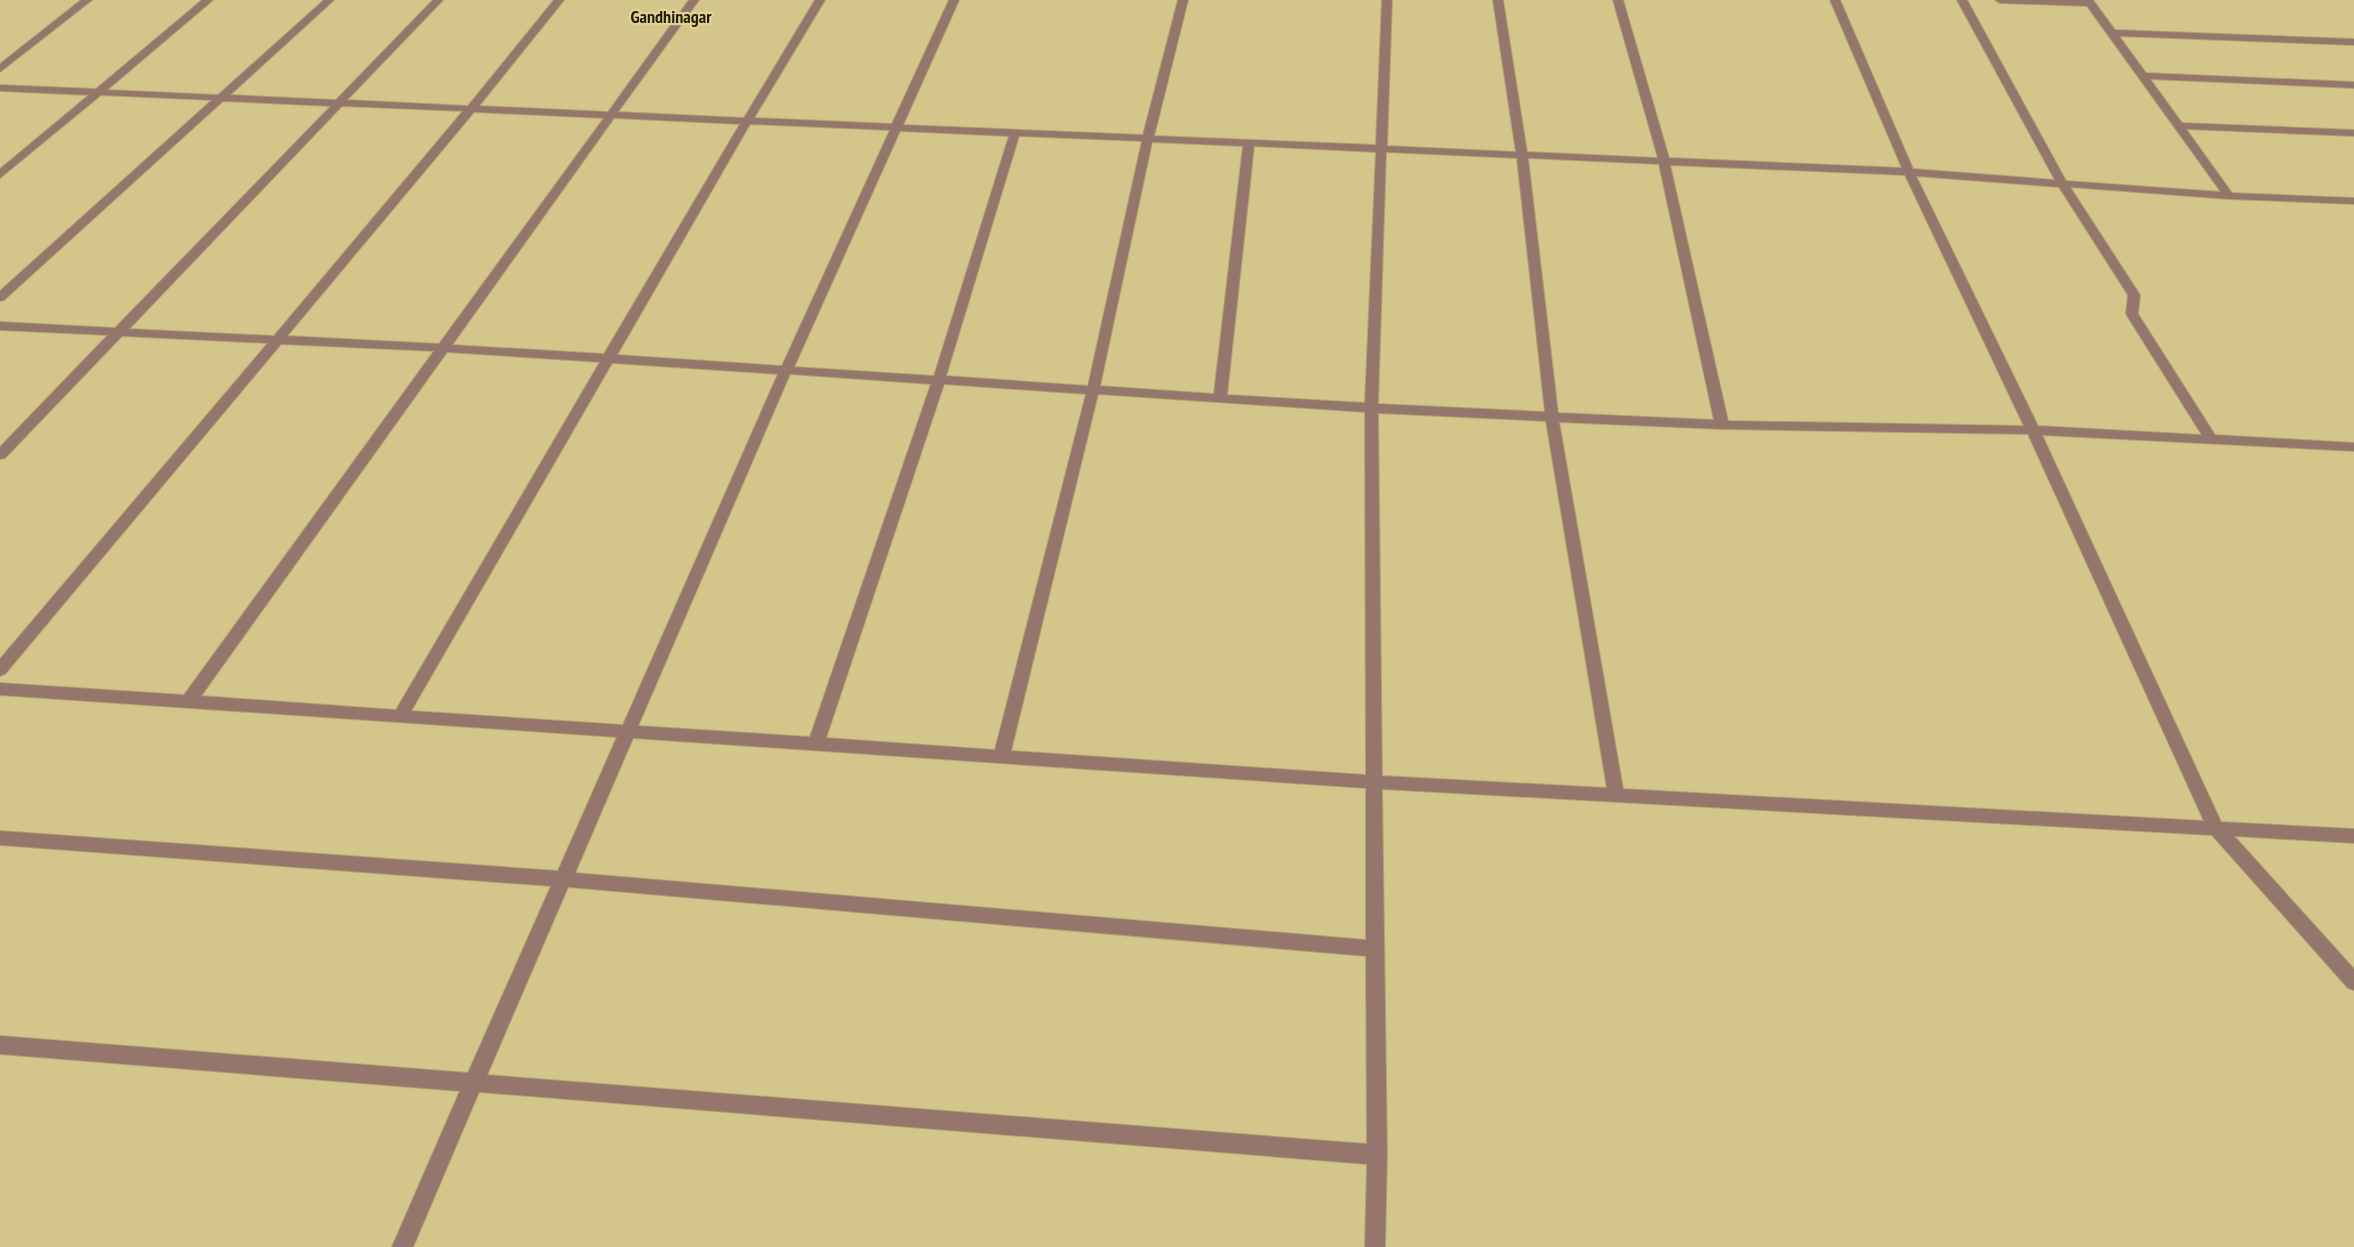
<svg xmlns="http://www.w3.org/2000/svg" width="2354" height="1247" viewBox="0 0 2354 1247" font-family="'PT Sans Narrow',sans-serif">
  <rect width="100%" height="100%" fill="#d4c58b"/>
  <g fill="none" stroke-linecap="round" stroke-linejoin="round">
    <g stroke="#b1a370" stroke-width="2">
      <path id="minor" d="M81,0H92L0,72V64Z
        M202,0H213L107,90L218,95L324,0H334L230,95L336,100L433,0H443L347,100L468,106L554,0H564L479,106L608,112L689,0H699L618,112L744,118L815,0H825L754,118L892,124L949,0H959L903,125L1143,135L1178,0H1188L1154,136L1376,145L1382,0H1392L1387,146L1516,152L1493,0H1503L1527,152L1658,158L1613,0H1623L1669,158L1902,168L1830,0H1840L1913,169L2055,180L1957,0H1967L2066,181L2221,192L2087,6L2000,3L1995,0H2093L2115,30L2354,39V45L2119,36L2146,73L2354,82V88L2150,79L2182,123L2354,130V136L2186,129L2232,193L2354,198V204L2229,199L2070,187L2140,295L2138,314L2215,435L2354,443V451L2042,435L2221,822L2354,829V843L2234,836L2354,969V990L2348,988L2212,835L1382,789L1387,1155L1385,1247H1365L1367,1164L479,1092L413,1247H392L460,1091L0,1054V1036L468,1073L551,886L0,845V831L558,871L617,737L0,695V683L184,695L434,351L281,344L5,674L0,676V659L268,343L122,336L5,458L0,459V447L108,335L0,330V322L115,328L331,106L223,101L4,300L0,301V291L212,100L101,95L0,178V169L89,95L0,91V85L96,89ZM342,106L463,111L274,336L129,329ZM474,112L604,118L439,344L287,336ZM614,118L740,124L604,354L452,345ZM750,124L890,130L782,366L617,355ZM900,131L1009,136L934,376L794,367ZM1019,136L1142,141L1088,386L946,376ZM1152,142L1243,146L1214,394L1100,386ZM1254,146L1376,152L1365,403L1227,395ZM1386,152L1517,158L1545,412L1378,404ZM1528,158L1659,164L1714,420L1558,413ZM1670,165L1905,175L2024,426L1728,421ZM1916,176L2059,187L2128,295L2126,314L2202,435L2038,426ZM447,352L600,362L396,710L201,696ZM612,363L778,374L623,725L411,711ZM790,374L931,384L810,737L638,726ZM944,384L1086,394L995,750L826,738ZM1098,394L1365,412L1366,775L1011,751ZM1378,413L1546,421L1607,788L1382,776ZM1559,422L1722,429L2028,434L2204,821L1623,789ZM633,738L1366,788V940L575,873ZM568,887L1366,956L1367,1144L487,1075Z"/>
    </g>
    <use href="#minor" fill="#95766d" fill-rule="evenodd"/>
  </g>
  <g text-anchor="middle" stroke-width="4.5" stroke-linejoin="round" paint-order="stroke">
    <g font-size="18" font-weight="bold" fill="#231d06" stroke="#e1d298">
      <text x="671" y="23">Gandhinagar</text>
    </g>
  </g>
</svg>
